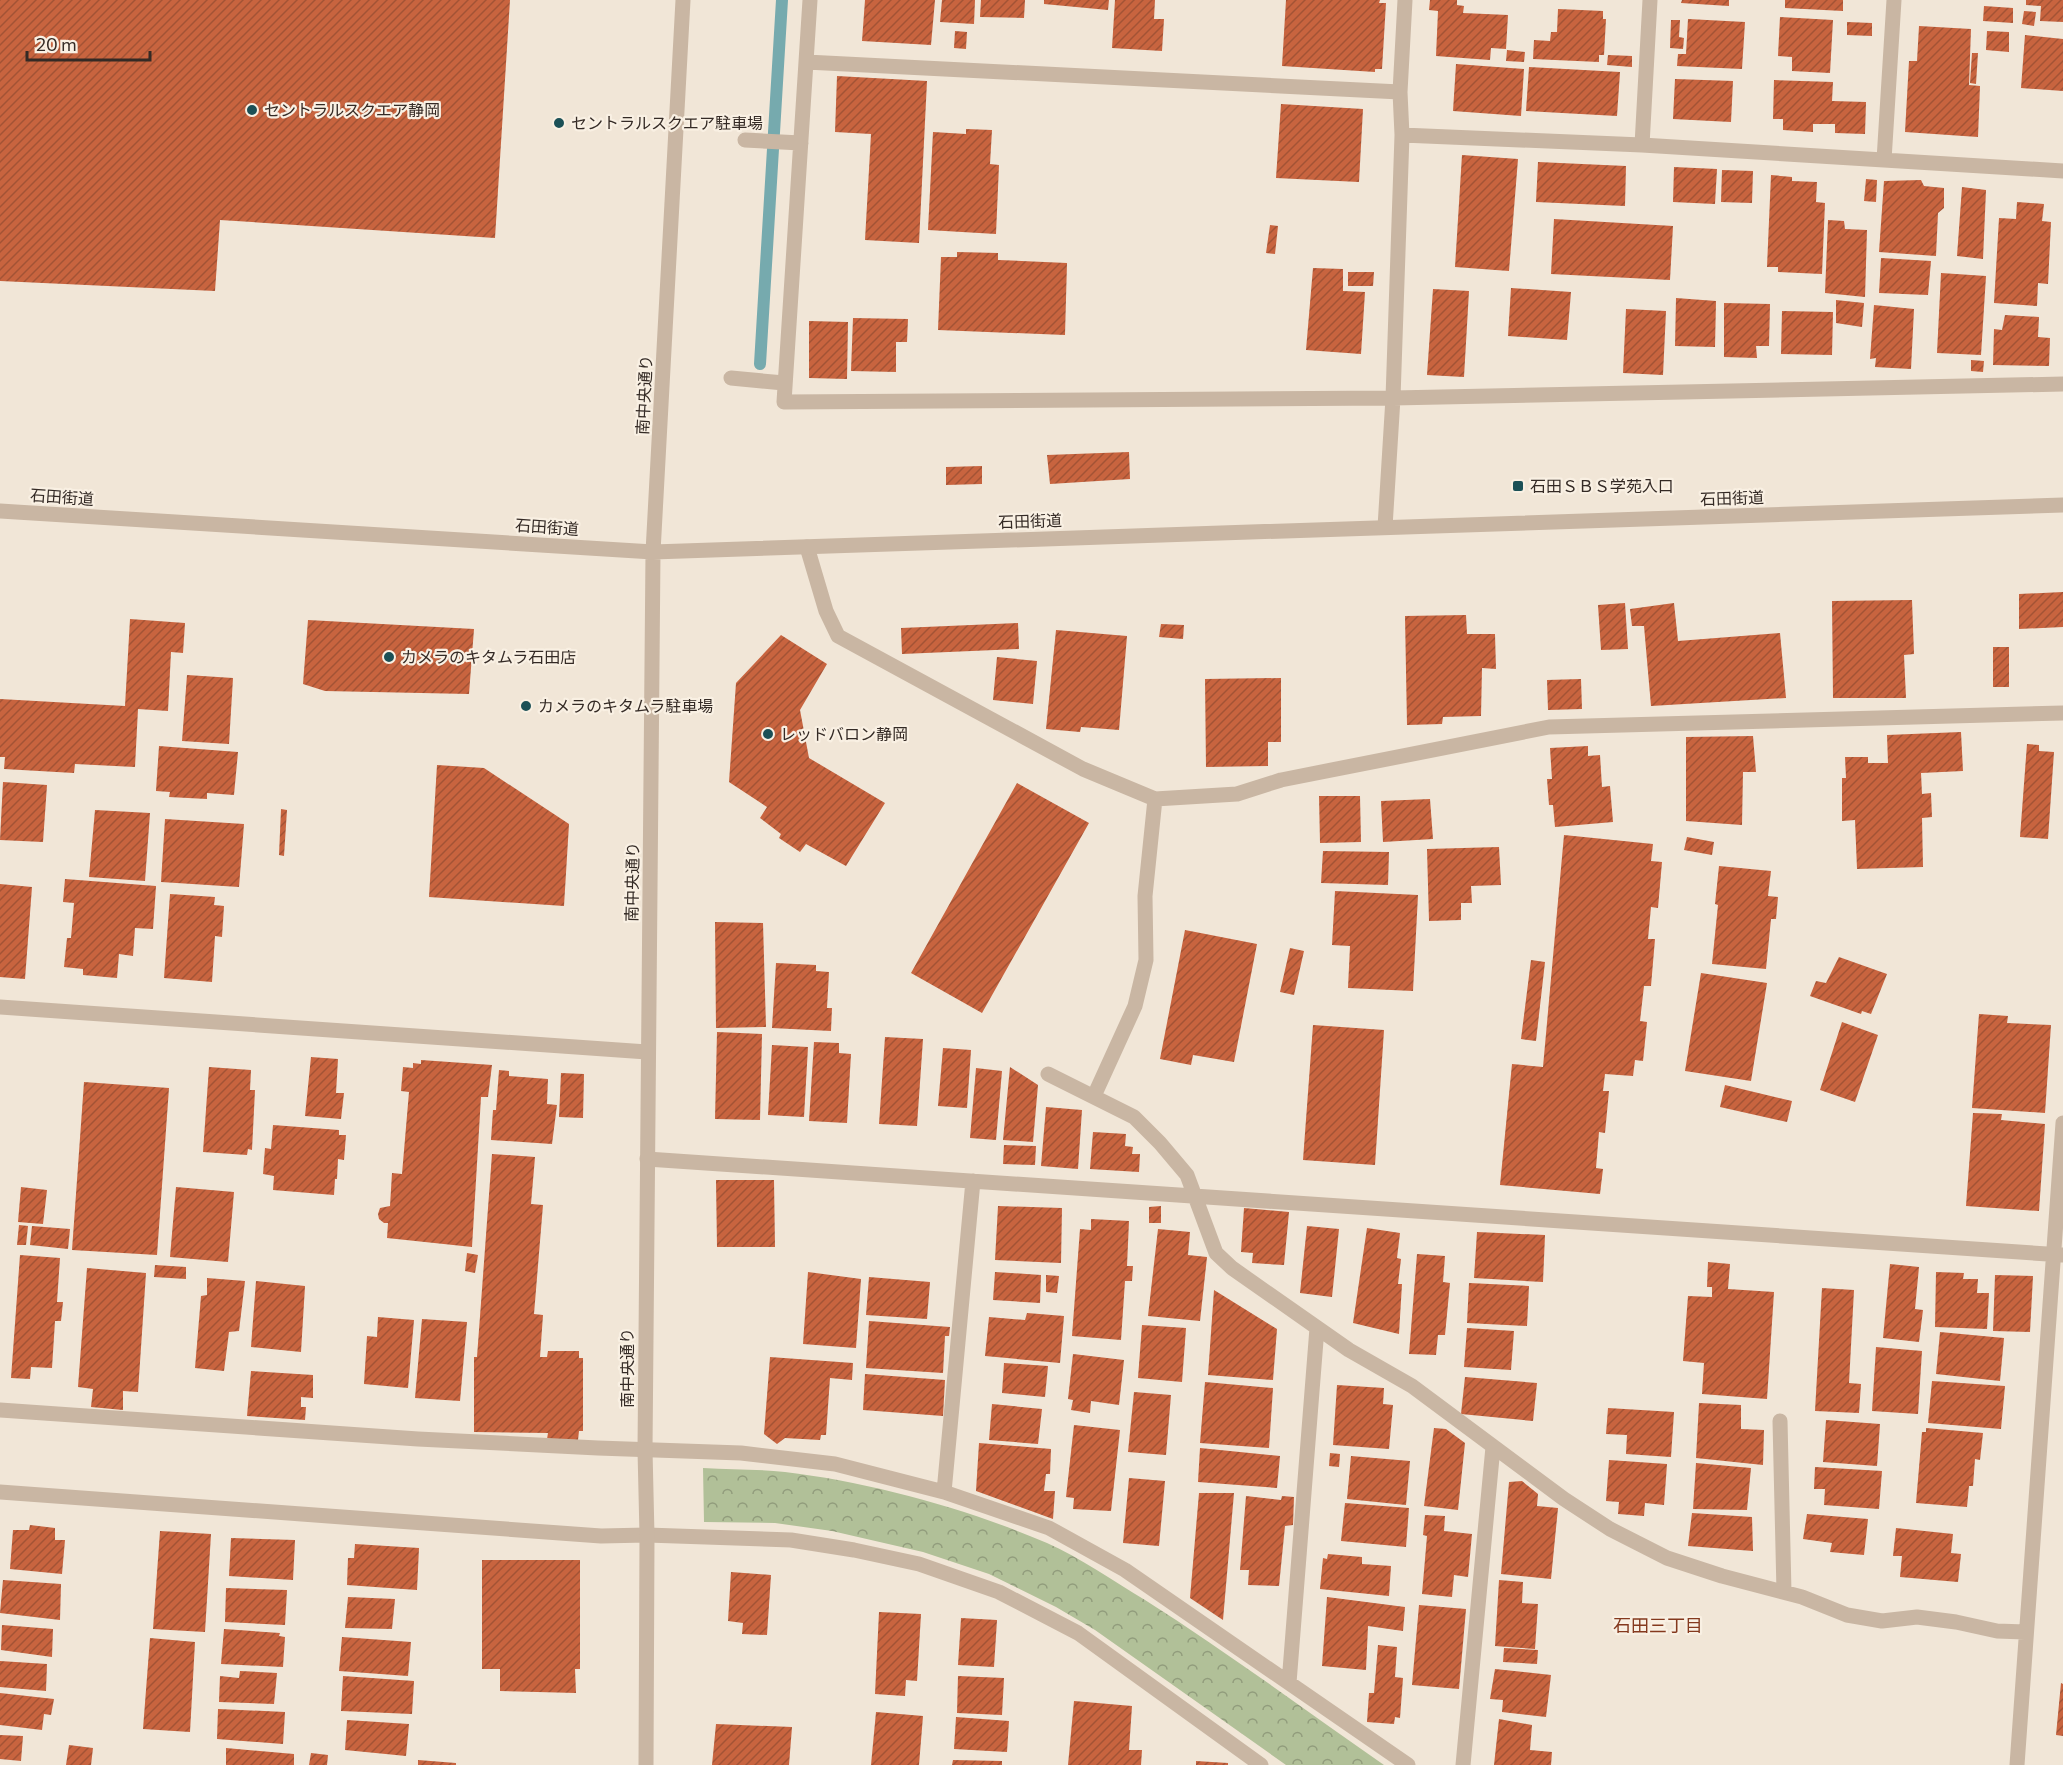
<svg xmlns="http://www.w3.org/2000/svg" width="2063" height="1765" viewBox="0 0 2063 1765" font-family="Commissioner,'Noto Sans JP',sans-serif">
  <defs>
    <pattern id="park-crowns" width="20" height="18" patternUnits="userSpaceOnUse" patternTransform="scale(1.5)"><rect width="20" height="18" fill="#b1c098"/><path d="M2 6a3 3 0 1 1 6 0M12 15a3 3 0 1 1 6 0" fill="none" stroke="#919c7c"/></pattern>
    <pattern id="building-hatch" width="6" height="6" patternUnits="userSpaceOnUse" patternTransform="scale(1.5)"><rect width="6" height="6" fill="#c8643f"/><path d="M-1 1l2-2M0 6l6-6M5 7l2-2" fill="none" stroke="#a35335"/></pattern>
  </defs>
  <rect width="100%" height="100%" fill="#f1e6d7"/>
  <path fill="url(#park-crowns)" d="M703,1468C730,1470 758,1469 785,1472C870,1482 968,1509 1047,1543C1079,1557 1115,1582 1145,1600C1227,1652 1305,1710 1384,1765H1286L1095,1630L1056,1607L989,1574L923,1552L832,1531L775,1523L704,1522Z"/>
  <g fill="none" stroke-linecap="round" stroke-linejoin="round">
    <path stroke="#76aaae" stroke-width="12" d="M760,364L782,0"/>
  </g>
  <path fill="url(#building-hatch)" d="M0,0H510L495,238L220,220L215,291L0,281Z
    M865,0H935L931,45L862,41Z
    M942,0H975L974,24L940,22Z
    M981,0H1025L1024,18L980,17Z
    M1044,0H1109L1108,10L1044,4Z
    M1115,0H1155L1154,19H1164L1162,51L1112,48Z
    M1286,0H1380L1379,3H1386L1382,69H1375V72L1282,66Z
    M1430,0H1457V5L1464,6L1463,13L1508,15L1506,49L1491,48L1490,60L1436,56L1438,11L1429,10Z
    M1682,0H1729V6L1681,3Z
    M1785,0H1843V11L1785,8Z
    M2026,0H2063V22L2040,21L2041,6L2026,5Z
    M1984,6L2013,8V23L1983,21Z
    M1558,9L1603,11V19H1606L1604,55H1599V62L1533,59L1534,40L1550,41L1551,32H1557Z
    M2024,11L2036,12L2034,26L2022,24Z
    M1780,17L1833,20L1830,73L1792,71V57L1778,56Z
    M1688,19L1745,22L1742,69L1677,66L1678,54H1686Z
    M1671,20H1680L1679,37L1684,38L1683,49L1670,48Z
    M1847,22L1872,23V36L1847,35Z
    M1919,26L1971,29L1969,85L1980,86L1978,137L1905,132L1909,61H1917Z
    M955,31L967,32L966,49L954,48Z
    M1987,31L2009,32V52L1986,50Z
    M2025,35L2063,39V91L2021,88Z
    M1507,50L1525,52L1524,62L1506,61Z
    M1972,53H1978L1976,84L1970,83Z
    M1608,55L1632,56V67L1607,65Z
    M1456,64L1524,69L1521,116L1453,111Z
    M1529,67L1620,72L1617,116L1526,111Z
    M837,76L927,81L919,243L865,240L871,134L835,132Z
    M1675,79L1733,81L1731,122L1673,119Z
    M1774,80L1833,82L1832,101L1866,102L1865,134L1835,133V124H1813V132L1783,130V119H1773Z
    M1281,104L1363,109L1359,182L1276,178Z
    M966,129L992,130L990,164L999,165L996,234L928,230L933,132L966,134Z
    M1462,155L1518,159L1509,271L1455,267Z
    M1538,162L1626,166L1625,206L1536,202Z
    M1674,167L1717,169L1715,204L1673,202Z
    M1722,170L1753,171L1752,203L1721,202Z
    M1771,175L1792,177V181L1817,182L1816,202L1825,203L1822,274L1778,272V267H1767Z
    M1866,179L1877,180L1876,202L1864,201Z
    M1921,180L1924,186L1944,188V208L1938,213L1936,256L1879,252L1884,181Z
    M1962,187L1986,190L1983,259L1957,256Z
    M2017,202L2044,204L2042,221L2051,222L2048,284L2038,283L2037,306L1994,303L1999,218L2016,219Z
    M1554,219L1673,226L1670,280L1551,274Z
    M1828,220L1844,221L1845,229L1867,230L1865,297L1825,293Z
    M1270,225L1278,226L1275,254L1266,253Z
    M957,252L998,253V260L1067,263L1065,335L938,330L941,257H957Z
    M1881,258L1931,261L1928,295L1879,293Z
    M1313,268L1343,269V291L1365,292L1361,354L1306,350Z
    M1348,272H1374L1373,286H1348Z
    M1941,273L1986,276L1981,355L1937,353Z
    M1511,288L1571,292L1567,340L1508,336Z
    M1433,289L1469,291L1464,377L1427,375Z
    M1676,298L1716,301L1715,347L1675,346Z
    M1836,300L1864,303L1862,327L1836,323Z
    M1724,303L1770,304L1769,346H1756L1757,358L1724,357Z
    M1874,305L1914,309L1911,369L1875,367L1876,358L1870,359Z
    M1626,309L1666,311L1663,375L1623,373Z
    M1782,311L1833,312L1832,355L1781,354Z
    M2005,315L2039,317L2038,337L2050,338L2049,366L1993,365L1994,329L2002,330Z
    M853,318L908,319L907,342H896V372L851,371Z
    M809,321L848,322L847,379L809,378Z
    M1971,360L1984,361L1983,372L1971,371Z
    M1129,452L1130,479L1050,484L1047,455Z
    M982,466V484L946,485V467Z
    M2063,592V627L2019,629V594Z
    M1912,600L1914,654L1904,655L1906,698H1833L1832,601Z
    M1625,603L1628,649L1601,650L1598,605Z
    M1674,603L1678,641L1780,633L1786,698L1651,706L1644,626H1632L1630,609Z
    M1466,615L1467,634H1495L1496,669L1482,668L1481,716L1443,717L1442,724L1407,725L1405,616Z
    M130,619L185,623L183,653L171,652L168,711L138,709L135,767L75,764L74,773L4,769L5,757H0V699L125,706Z
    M308,620L474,629L469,694L325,691L303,684Z
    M1018,623L1019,649L902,654L901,628Z
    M1161,624L1184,625L1183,639L1159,637Z
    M1056,630L1127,636L1119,730L1081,727L1080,732L1046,729Z
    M781,635L827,664L800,710L809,758L885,803L846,866L806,844L800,852L779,838L781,834L760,818L767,807L729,782L736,683Z
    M1993,647H2009V687H1993Z
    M997,657L1037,661L1033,704L993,700Z
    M187,675L233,678L229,744L182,741Z
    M1281,678V742H1268V766L1206,767L1205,679Z
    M1581,679L1582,709L1548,710L1547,680Z
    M1961,732L1963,771L1921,773L1922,794L1931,793L1932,817L1922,818L1923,867L1857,869L1855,820L1842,821V778H1846L1845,757H1868V763H1888L1887,735Z
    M1753,736L1756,772H1743L1742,825L1686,821V737Z
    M2027,744L2039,745V751L2054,752L2048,839L2020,837Z
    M159,746L238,752L234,795L207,793V799L169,797L170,792L156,791Z
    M1588,746V756L1600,755L1602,787L1610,786L1613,822L1555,827L1553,805H1549L1547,779H1552L1550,748Z
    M437,765L484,768L569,824L564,906L429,897Z
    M3,782L47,785L43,842L0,840Z
    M1017,783L1089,823L982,1013L911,973Z
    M1319,796H1360L1361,842L1320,843Z
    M1430,799L1433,839L1383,842L1381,801Z
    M281,809L287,810L284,856L279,855Z
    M95,810L150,813L145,881L89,877Z
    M165,819L244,824L239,887L161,882Z
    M1564,835L1653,844L1651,861L1662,862L1658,908L1651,907L1648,939H1655L1651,986H1644L1640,1021L1647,1022L1643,1061L1635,1060L1633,1076L1605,1074L1603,1091H1609L1605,1133L1599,1132L1596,1168L1603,1169L1600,1194L1500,1185L1512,1064L1543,1067Z
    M1687,837L1714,842L1712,855L1684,850Z
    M1499,847L1501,885L1471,886L1472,903H1461V920L1429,921L1427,849Z
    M1323,851L1389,852L1388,885L1321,883Z
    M1719,866L1771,871L1768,896L1778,897L1776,919H1771L1766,969L1712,964L1718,905L1715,904Z
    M65,879L156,886L153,929L135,928L133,956L119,954L117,978L83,975V969L64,967L67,938H71L74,903L63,902Z
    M0,884L32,887L25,979L0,977Z
    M1335,891L1418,895L1413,991L1348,988L1350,946L1332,945Z
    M170,894L215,897L214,905L224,906L222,937L215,936L212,982L164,978Z
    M715,922L763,923L766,1027L716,1028Z
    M1185,930L1257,944L1234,1062L1193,1055L1191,1065L1160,1059Z
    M1290,948L1304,951L1294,995L1280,992Z
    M1839,957L1887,974L1871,1014L1862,1011L1861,1014L1810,996L1816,981L1826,983Z
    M1531,960L1545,962L1536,1041L1521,1039Z
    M776,963L816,965V971L829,972L827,1008H832L831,1031L772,1028Z
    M1701,973L1767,983L1751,1081L1685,1071Z
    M1979,1014L2008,1016L2007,1023L2051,1025L2045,1113L1972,1108Z
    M1842,1022L1878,1035L1855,1102L1820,1090Z
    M1313,1025L1384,1030L1375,1165L1303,1160Z
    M717,1032L762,1034L760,1120L715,1119Z
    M885,1037L923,1039L917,1126L879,1124Z
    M814,1042L839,1043V1053L851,1054L847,1123L809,1121Z
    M772,1045L808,1047L804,1117L768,1115Z
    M943,1048L971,1050L967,1108L938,1106Z
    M311,1057L338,1059L336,1093H344L341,1119L305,1116Z
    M421,1060L492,1065L488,1097H481L472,1247L387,1238L388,1223H384L379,1219L378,1214L380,1208L390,1206L392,1173L402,1174L409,1092L401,1091L403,1067L413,1068V1063L421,1064Z
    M209,1067L251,1070L250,1090H255L252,1150L248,1149L247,1155L203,1152Z
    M1010,1067L1038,1085L1033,1142L1003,1140Z
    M976,1068L1002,1071L996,1140L970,1138Z
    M499,1070L509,1071V1076L548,1079L547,1104L557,1105L552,1144L491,1140L493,1110H496Z
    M561,1073L584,1074L583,1118L559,1117Z
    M84,1082L169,1088L157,1255L72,1250Z
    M1725,1085L1792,1101L1787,1122L1720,1107Z
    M1046,1107L1082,1110L1078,1169L1041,1166Z
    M1973,1113L2002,1114L2001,1120L2045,1124L2039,1211L1966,1206Z
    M273,1125L339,1130V1135H346L344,1160L338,1159L337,1179H335L334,1195L273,1190L274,1176L263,1174L265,1148L271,1149Z
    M1093,1132L1126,1134L1125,1146L1133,1147L1132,1154H1140L1139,1172L1090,1169Z
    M1004,1145L1036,1146L1035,1165L1003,1164Z
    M492,1154L535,1157L531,1204L543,1205L534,1314L543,1315L540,1357H547L548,1351H579V1358H583V1431H579L578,1440L547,1439L548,1433L474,1432V1357H477Z
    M716,1180H774L775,1247H717Z
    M21,1187L47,1190L43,1224L18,1222Z
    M176,1187L234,1192L228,1262L170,1257Z
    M998,1206L1062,1208L1061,1263L995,1260Z
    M1161,1206V1223H1149V1207Z
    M1244,1208L1289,1212L1284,1265L1252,1263L1253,1253L1241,1252Z
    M1091,1219L1129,1221L1127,1266H1133L1132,1281H1125L1121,1340L1072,1336L1080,1229L1091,1230Z
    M19,1225L28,1226L26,1245H17Z
    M32,1226L70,1229L68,1249L30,1245Z
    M1307,1226L1339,1229L1332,1297L1300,1293Z
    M1367,1228L1400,1233L1397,1258L1401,1259L1398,1284H1402L1399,1334L1353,1323Z
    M1158,1229L1190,1232L1188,1255L1207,1257L1200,1321L1148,1316Z
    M1477,1232L1545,1235L1543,1282L1474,1278Z
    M467,1253L478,1255L475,1273L465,1271Z
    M1417,1254L1445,1256L1443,1282L1450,1283L1445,1335H1438L1436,1355L1409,1354Z
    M20,1255L60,1258L57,1302H63L61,1321H55L52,1368L31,1367L30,1379L11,1378Z
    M1708,1262L1730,1264L1728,1289L1774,1292L1767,1399L1702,1394L1704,1363L1683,1361L1688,1296L1712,1297V1287H1707Z
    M1890,1264L1919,1267L1915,1309L1923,1310L1919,1342L1883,1338Z
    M155,1265L186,1267V1279L154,1277Z
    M87,1268L146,1273L138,1392L123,1391V1410L91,1407L93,1389L78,1387Z
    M808,1272L861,1279L856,1348L803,1344Z
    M995,1272L1041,1275L1040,1303L993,1300Z
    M1936,1272L1964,1273L1963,1279H1978L1977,1293H1989L1987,1329L1935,1327Z
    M1046,1275L1059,1276L1057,1293L1046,1292Z
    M1995,1275L2033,1276L2030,1332L1993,1331Z
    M869,1277L930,1282L927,1319L866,1315Z
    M207,1278L245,1281L239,1331L229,1332L224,1371L195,1368L201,1296L207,1295Z
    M256,1281L305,1286L301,1352L251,1347Z
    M1469,1283L1529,1286L1527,1326L1467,1323Z
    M1822,1288L1854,1290L1849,1383L1861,1384L1859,1413L1815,1411Z
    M1214,1290L1277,1329L1273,1380L1208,1375Z
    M1027,1313L1064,1316L1060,1363L985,1356L989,1317L1025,1320Z
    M378,1317L414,1320L408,1388L364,1384L367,1336L377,1337Z
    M422,1319L467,1322L460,1401L415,1398Z
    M869,1321L950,1327L949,1336H945L943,1373L866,1368Z
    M1142,1325L1186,1328L1182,1382L1138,1378Z
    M1467,1328L1514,1331L1511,1370L1464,1367Z
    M1940,1332L2004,1338L2000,1381L1936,1374Z
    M1876,1347L1922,1351L1918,1414L1872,1411Z
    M1073,1354L1124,1360L1119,1405L1091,1401L1090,1413L1071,1410L1073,1400L1068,1399Z
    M770,1357L853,1363L852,1380L830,1378L826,1435H821L820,1440L785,1438L777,1444L764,1434Z
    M1004,1363L1048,1366L1045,1397L1002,1393Z
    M251,1371L313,1375V1398L301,1397V1407H306L305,1420L247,1416Z
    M865,1374L945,1380L943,1416L863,1410Z
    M1465,1377L1537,1383L1533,1421L1461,1414Z
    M1932,1381L2005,1386L2001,1429L1928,1423Z
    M1205,1382L1273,1388L1269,1448L1200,1443Z
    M1337,1385L1384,1388L1383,1404L1393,1405L1389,1449L1333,1445Z
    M1134,1392L1171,1395L1166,1455L1128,1452Z
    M1699,1403L1741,1405V1429L1764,1430L1763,1465L1696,1458Z
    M992,1404L1042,1409L1038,1444L989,1440Z
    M1608,1408L1674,1412L1671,1457L1626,1454L1627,1435L1606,1434Z
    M1826,1420L1880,1424L1877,1466L1823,1462Z
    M1074,1425L1120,1430L1111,1511L1073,1509L1074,1498L1066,1497Z
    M1434,1428L1446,1429L1465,1443L1458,1510L1424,1506Z
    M1926,1428L1983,1433L1980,1460L1975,1459L1973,1486H1969L1967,1507L1916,1503L1922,1432H1926Z
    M979,1443L1051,1449L1050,1474H1046L1044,1491H1055L1053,1519L976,1491Z
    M1200,1448L1280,1456L1277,1488L1198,1482Z
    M1330,1453L1340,1454L1339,1467L1329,1466Z
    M1351,1456L1410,1461L1406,1505L1347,1499Z
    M1609,1460L1667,1464L1664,1505L1645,1503L1644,1516L1618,1514L1619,1502L1606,1501Z
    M1696,1463L1751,1468L1747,1510L1693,1509Z
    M1815,1467L1882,1471L1879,1509L1824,1505L1825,1489H1814Z
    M1129,1478L1165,1481L1159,1546L1123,1543Z
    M1522,1481L1538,1494L1537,1506L1558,1508L1551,1579L1501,1574L1509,1482Z
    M1199,1493H1234L1223,1620L1190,1598Z
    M1246,1496L1281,1500L1282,1496L1294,1497L1293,1525L1285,1526L1279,1586L1248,1585L1249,1570H1240Z
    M1345,1503L1409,1508L1406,1547L1341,1541Z
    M1692,1513L1752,1517L1753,1551L1688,1546Z
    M1807,1514L1868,1519L1864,1555L1830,1552L1832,1543L1803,1539Z
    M1425,1515L1445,1516L1444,1531L1472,1534L1468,1577L1454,1575L1452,1597L1422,1594L1427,1536L1423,1535Z
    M30,1525L55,1528V1540H65L62,1574L10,1569L13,1530H29Z
    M1896,1528L1953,1534L1951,1553L1961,1554L1958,1582L1900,1577L1902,1556H1893Z
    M160,1531L211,1534L205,1632L153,1629Z
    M231,1538L295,1540L293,1580L229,1576Z
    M355,1544L419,1548L417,1590L347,1585L348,1558H354Z
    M1328,1554L1362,1557V1564L1391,1566L1389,1596L1320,1589L1323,1558L1327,1559Z
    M482,1560H580V1669H575L576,1693L500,1691V1669H482Z
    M731,1572L771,1575L767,1635L742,1634L743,1623L728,1621Z
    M3,1580L61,1584L60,1620L0,1613Z
    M1499,1580L1523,1582L1522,1603L1538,1604L1535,1649L1495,1646Z
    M226,1588L287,1590L285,1625L225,1622Z
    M348,1597L395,1599L392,1629L345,1628Z
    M1327,1597L1405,1607L1403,1631L1368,1626L1366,1670L1322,1666Z
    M1419,1605L1466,1609L1459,1689L1412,1685Z
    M879,1612L921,1614L917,1681L906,1680L905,1696L875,1694Z
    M961,1618L997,1620L994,1667L958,1665Z
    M2,1625L53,1629L52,1657L1,1650Z
    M224,1629L280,1633L279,1636L285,1637L283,1667L221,1664Z
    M342,1637L411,1642L408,1676L339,1671Z
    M150,1638L195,1642L190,1732L143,1729Z
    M1378,1645L1397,1647L1395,1677L1403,1678L1400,1718L1395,1717L1394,1724L1367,1722L1369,1693H1374Z
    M1504,1648L1538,1650L1537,1664L1503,1662Z
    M0,1661L47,1664L46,1691L0,1687Z
    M1495,1669L1551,1675L1546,1717L1502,1712L1503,1700L1490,1699Z
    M240,1671L277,1673L274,1704L219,1702L220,1676L239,1678Z
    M343,1676L414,1681L412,1714L341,1711Z
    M958,1676L1004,1678L1002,1715L957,1713Z
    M2061,1683L2063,1684V1736L2056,1735Z
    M0,1693L54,1699L51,1715L44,1714L42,1730L0,1725Z
    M1074,1701L1132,1706L1129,1750H1142L1141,1765H1068Z
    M218,1709L285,1712L283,1744L217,1739Z
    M876,1712L923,1716L919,1765H871Z
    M956,1717L1009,1721L1007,1752L954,1749Z
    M1499,1719L1532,1725L1530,1750L1552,1752L1551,1765H1494Z
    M347,1720L409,1724L406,1756L345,1750Z
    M716,1724L792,1727L789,1765H712Z
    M0,1735L23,1736L21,1761L0,1759Z
    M69,1745L93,1748L91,1765H66Z
    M226,1748L294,1754V1765H226Z
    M311,1753L328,1755L327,1765H309Z
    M418,1760L456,1763V1765H418Z
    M953,1760L1002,1761V1765H952Z
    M1196,1761L1228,1763V1765H1196Z"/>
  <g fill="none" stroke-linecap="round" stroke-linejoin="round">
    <path stroke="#c9b6a3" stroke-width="15" d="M810,0L784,402L1393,398L2063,384
      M806,62L1400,92
      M1402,135L1642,145L2063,171
      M745,140L801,143
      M1642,145L1650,0
      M1884,160L1894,0
      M731,378L784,383
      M1385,527L1393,398L1402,135L1400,92L1405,0
      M807,547L826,611L838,636L1083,769L1155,799L1237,794L1281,780L1549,727L2063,713
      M0,1007L647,1052
      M1048,1074L1134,1117L1160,1143L1187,1175L1216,1253L1232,1268L1349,1350L1412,1386L1564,1499L1610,1529L1667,1558L1722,1576L1802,1597L1847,1615L1882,1621L1917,1617L1956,1622L1997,1631L2025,1632
      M1094,1096L1135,1006L1146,960L1145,896L1155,799
      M647,1159L2063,1255
      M0,1410L418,1439L598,1448L741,1453L835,1464L944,1492L1049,1528L1125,1570L1408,1765
      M1780,1421L1784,1592
      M0,1492L601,1536L647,1535L791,1540L854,1550L919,1564L999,1592L1078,1633L1261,1765
      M944,1492L973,1181
      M1289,1683L1317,1328
      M1463,1765L1493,1447
      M2017,1765L2063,1123"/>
    <path stroke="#c9b6a3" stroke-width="15" d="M0,511L653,552L2063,505
      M646,1765L647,1535L645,1450L653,552L683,0"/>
  </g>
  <g fill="#1b5056" stroke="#f9f0e3" stroke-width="2">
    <circle cx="252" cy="110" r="6"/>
    <circle cx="559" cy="123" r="6"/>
    <rect x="1512" y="480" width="12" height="12" rx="3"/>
    <circle cx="389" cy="657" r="6"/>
    <circle cx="526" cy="706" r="6"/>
    <circle cx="768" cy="734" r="6"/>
  </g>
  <g text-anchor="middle" stroke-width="4.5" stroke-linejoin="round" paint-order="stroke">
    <g font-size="16" fill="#342a25" stroke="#f9f0e3" text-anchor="start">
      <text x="264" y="116">セントラルスクエア静岡</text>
      <text x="571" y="129">セントラルスクエア駐車場</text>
      <text x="1530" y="492">石田ＳＢＳ学苑入口</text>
      <text x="401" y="663">カメラのキタムラ石田店</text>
      <text x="538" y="712">カメラのキタムラ駐車場</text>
      <text x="780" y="740">レッドバロン静岡</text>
    </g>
    <g font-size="16" fill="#342a25" stroke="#f9f0e3">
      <text transform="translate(644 395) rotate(-87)" y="6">南中央通り</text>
      <text transform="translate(62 497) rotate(4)" y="6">石田街道</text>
      <text transform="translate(1732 498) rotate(-2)" y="6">石田街道</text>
      <text transform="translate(1030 521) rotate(-2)" y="6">石田街道</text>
      <text transform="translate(547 527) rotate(4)" y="6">石田街道</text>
      <text transform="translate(632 882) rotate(-89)" y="6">南中央通り</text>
      <text transform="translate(627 1368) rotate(-90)" y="6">南中央通り</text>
    </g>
    <g font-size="18" fill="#84391e" stroke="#f9f0e3">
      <text x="1658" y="1632">石田三丁目</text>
    </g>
  </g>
  <path d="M27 51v9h123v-9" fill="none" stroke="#342a25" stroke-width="3"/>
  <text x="36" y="51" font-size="18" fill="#342a25" stroke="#f9f0e3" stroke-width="4.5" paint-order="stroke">20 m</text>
</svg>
